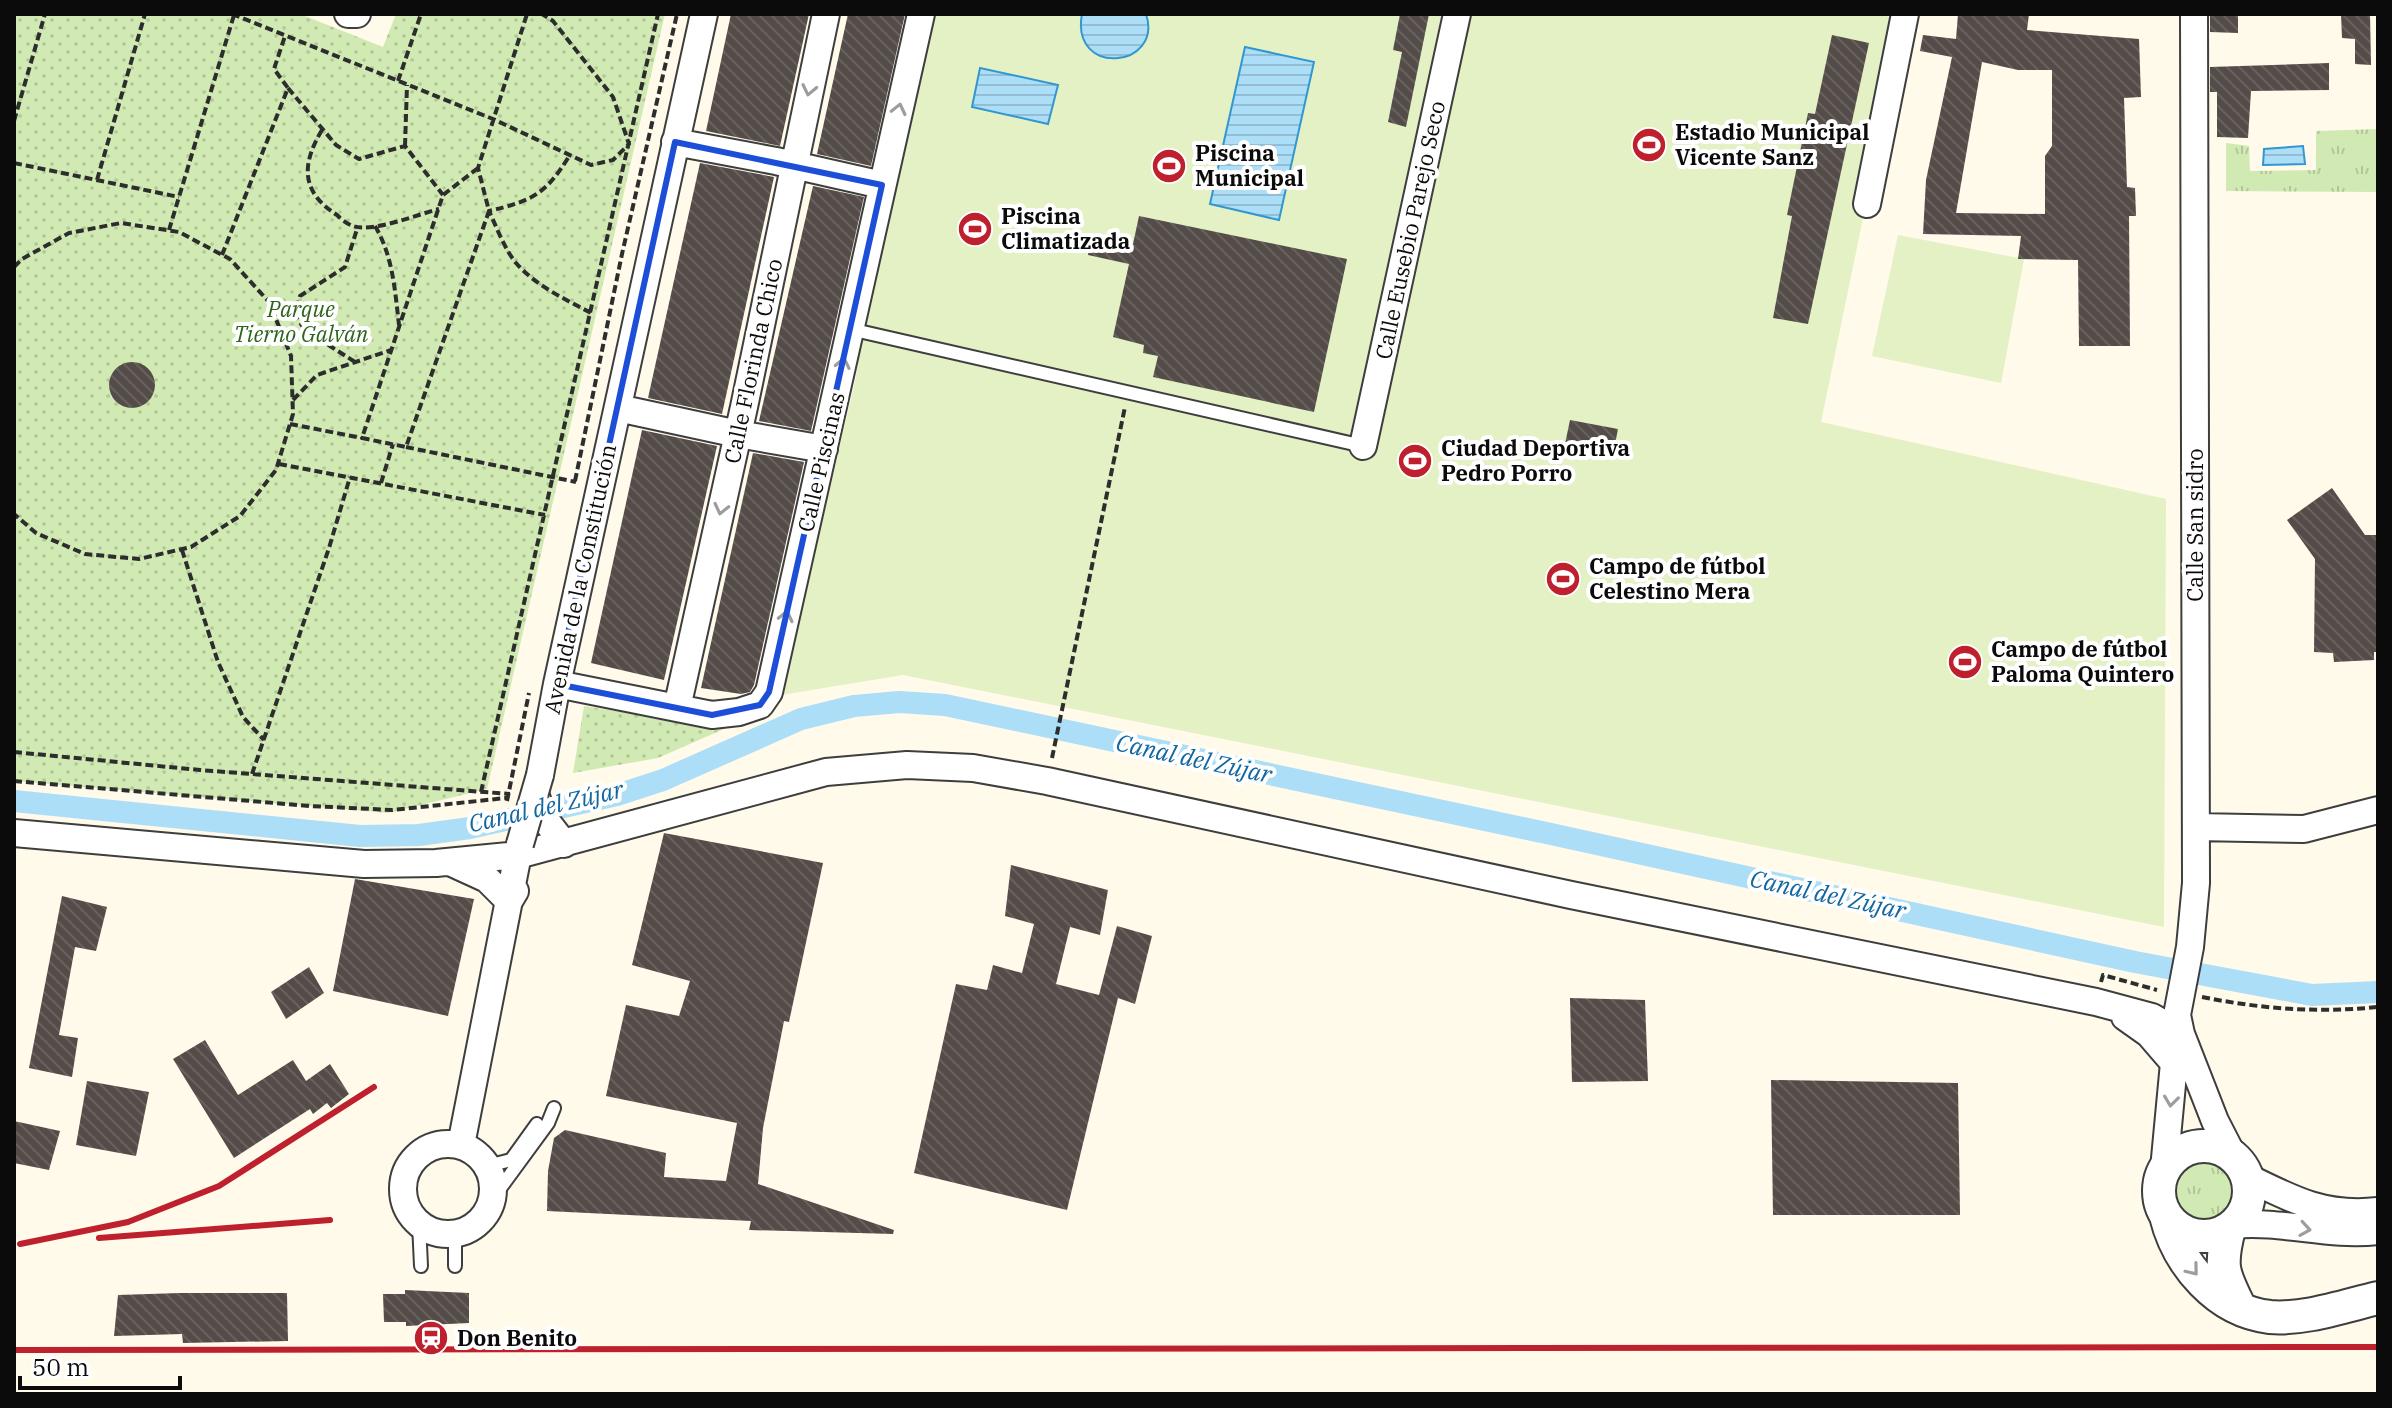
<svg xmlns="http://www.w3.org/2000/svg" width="2392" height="1408" viewBox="0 0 2392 1408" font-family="'IBM Plex Serif',serif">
  <defs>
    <pattern id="grass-tufts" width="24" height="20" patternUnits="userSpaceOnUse" patternTransform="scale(2)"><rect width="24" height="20" fill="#d1eab3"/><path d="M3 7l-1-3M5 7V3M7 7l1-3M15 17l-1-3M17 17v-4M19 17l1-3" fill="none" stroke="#b2c799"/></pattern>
    <pattern id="park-dots" width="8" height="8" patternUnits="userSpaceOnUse" patternTransform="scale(2)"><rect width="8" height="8" fill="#d1eab3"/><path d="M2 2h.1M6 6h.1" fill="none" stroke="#b2c799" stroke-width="1.8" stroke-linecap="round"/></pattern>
    <pattern id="water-rules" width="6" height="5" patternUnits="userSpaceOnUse" patternTransform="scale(2)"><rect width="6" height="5" fill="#addef8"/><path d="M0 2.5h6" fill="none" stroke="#94bdd3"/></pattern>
    <pattern id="building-back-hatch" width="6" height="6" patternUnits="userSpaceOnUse" patternTransform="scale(2)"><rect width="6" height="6" fill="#544c48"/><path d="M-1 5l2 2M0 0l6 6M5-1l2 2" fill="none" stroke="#68615e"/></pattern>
  </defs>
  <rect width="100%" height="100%" fill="#fffaea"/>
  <path fill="url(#grass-tufts)" d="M2378,129V192L2226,191V143L2249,146L2250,171L2316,170V131Z
    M2176 1192a31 31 0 1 1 62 0a31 31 0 1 1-62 0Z"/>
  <path fill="url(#park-dots)" d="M14,14H300L383,47L396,14H665L487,789L388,813L14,781Z
    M584,706L726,728L658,758L573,773Z"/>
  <path fill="#e3f1c5" d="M935,14H1905L1821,422L2166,499L2164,927L903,675L781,695L855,382L863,332Z
    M1898,235L2024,259L2001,383L1872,356Z"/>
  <path fill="url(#water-rules)" stroke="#3297d1" stroke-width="2" d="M1082,14H1146C1164,68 1070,78 1082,14Z
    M1245,47L1314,62L1279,220L1210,204Z
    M980,68L1058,85L1048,124L972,107Z
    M2303,146L2305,164L2263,165L2264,149Z"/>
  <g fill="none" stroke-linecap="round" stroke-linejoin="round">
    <path stroke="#addef8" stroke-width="22" d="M14,801L360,836L419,835L470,828L617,795L663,780L801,719L854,706L899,702L945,705L1551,834L2135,962L2312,995L2378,992"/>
  </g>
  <path fill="url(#building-back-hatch)" fill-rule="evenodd" d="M731,14H809L780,146L706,131Z
    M848,14H905L871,166L817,154Z
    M1400,14H1429L1406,127L1388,122L1402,52L1393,50Z
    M1958,14H2029L2027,30L2139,39L2141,97L2124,98L2127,187L2135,188L2136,216H2129L2130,346H2079L2078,260L2018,259L2021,236L1923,234L1926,180L1952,57L1920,51L1923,35L1956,39ZM1982,62L2018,70H2052V146L2045,156V214L1956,213Z
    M2210,14H2238V33L2210,32Z
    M2341,14H2370L2371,65L2355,64V39L2342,38Z
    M1832,35L1869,43L1808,324L1773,318L1792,216L1787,215L1808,113L1815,114Z
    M2329,63V90L2251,91L2248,138L2217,137V92H2210V67Z
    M700,163L774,177L722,414L648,398Z
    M813,186L864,197L811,431L759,421Z
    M1139,216L1347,259L1314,412L1153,377L1158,356L1143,353L1144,345L1113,337L1129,264L1088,255L1091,235L1133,244Z
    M109 385a23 23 0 1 1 46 0a23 23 0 1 1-46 0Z
    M1570,420L1618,429L1613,454L1565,444Z
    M642,430L717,446L664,680L591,663Z
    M753,453L804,462L754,685L750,692L741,694L701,688Z
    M2332,488L2365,535H2378V652H2374V660L2334,662L2333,653L2314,652L2315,559L2287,520Z
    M664,833L823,863L789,1022L784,1021L763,1128L758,1184L894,1230L893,1234L749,1230L751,1221L547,1211L548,1171L554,1138L565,1130L666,1153L664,1177L726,1181L737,1123L606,1096L626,1005L679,1016L690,981L632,965Z
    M1011,865L1108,890L1100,935L1070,927L1056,984L1099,995L1117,926L1152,936L1135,1004L1118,998L1067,1210L914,1173L956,984L987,990L993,965L1022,973L1034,924L1005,916Z
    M355,879L474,899L448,1016L333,991Z
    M62,896L107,907L96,951L75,947L59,1035L78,1038L72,1077L29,1068Z
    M309,967L324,993L286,1019L271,992Z
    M1570,998L1645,1000L1648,1081L1572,1082Z
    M205,1040L238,1095L293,1060L306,1081L330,1064L349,1094L331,1108L327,1103L313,1114L310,1109L234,1158L173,1059Z
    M1771,1080L1958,1083L1960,1215H1773Z
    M87,1081L149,1092L136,1156L76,1145Z
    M14,1121L60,1131L49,1170L14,1163Z
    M405,1290L469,1293V1323L406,1326V1322H384L383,1294H405Z
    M180,1293H287L288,1341L183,1343L182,1334L114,1336L118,1295Z"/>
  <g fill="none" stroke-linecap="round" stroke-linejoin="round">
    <g stroke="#3e3e3e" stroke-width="16">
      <path id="service" d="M863,332L1363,446
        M487,1166L511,1160L537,1124
        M493,1198L548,1123L554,1108
        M419,1223L421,1266
        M455,1234V1266"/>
    </g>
    <g stroke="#3e3e3e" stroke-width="30">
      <path id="minor" d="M348,14H357
        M2194,14L2196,883L2190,947L2177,1015L2181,1034L2215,1121L2233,1156
        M675,142L776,161L882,185
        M1867,204L1905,14
        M618,408L738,434L824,449
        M1363,446L1457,14
        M557,684L712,715L739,712L760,705L769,692L921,14
        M677,708L744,407L826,14
        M540,775L557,684L704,14
        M535,794L544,818L564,844
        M2196,827L2304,829L2378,810
        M14,833L364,864L436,863L518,855L826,772L907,765L973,768L1047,781L1571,895L2096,1002L2152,1017L2181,1034
        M452,863L487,879L509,901L515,891
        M2125,1017L2149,1034L2174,1063
        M403 1189a45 45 0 1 1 90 0a45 45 0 1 1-90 0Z
        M461,1145L520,844
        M2164,1169L2174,1063L2181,1034
        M2247,1177C2293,1200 2325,1217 2378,1211
        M2233,1225C2283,1220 2328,1237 2378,1231"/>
    </g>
    <g stroke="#3e3e3e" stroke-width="36">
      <path id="tertiary" d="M2159 1191a45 45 0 1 1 90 0a45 45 0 1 1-90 0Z
        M2166,1216C2178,1264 2217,1311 2270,1317C2304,1320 2344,1306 2378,1298
        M2229,1229C2219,1268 2223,1273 2240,1308"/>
    </g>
    <path stroke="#2d2d2d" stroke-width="4" stroke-dasharray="8 4" stroke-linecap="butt" d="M232,14L493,119L591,165L613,160L629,144L613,97L553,21L542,14
      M398,81L421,14
      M288,88L336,145L359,159L405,146L443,195
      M14,121L45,14
      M322,130C301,165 301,192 337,215C341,219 347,224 353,226C372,233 419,214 439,209
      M405,146L407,85
      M568,158C545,195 531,201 489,211C497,228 504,248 516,263C536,286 565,299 591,313
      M14,163L179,197
      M478,168L443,195L362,438L406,447L489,211L478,168L527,14
      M97,180L145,14
      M375,226C393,256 395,291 399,325
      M169,230L234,15
      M222,255L288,88L274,69L285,36
      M14,267L22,259L69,233L121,223L179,232L230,259L269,302L291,356L293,414L276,470L240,516L191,547L139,559L85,554L36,533L14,514
      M286,342L308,333
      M355,362L305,330L295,315L300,296L345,267L358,226
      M293,400L317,375L391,350
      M290,424L362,438
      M406,447L576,482
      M279,464L545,515
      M575,481L622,254L677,14
      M381,483L393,444
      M182,550L218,662L243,717L264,740
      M14,752L200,770L510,794
      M1052,758L1125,407
      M252,774L329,548L350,477
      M14,781L310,806L392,810L506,798
      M481,792L658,14
      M507,801L529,693
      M2101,982L2103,975L2157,990
      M2202,997C2262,1009 2317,1013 2378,1007
      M2145,1181V1200"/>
    <use href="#service" stroke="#fff" stroke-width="12"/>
    <use href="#minor" stroke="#fff" stroke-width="26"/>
    <use href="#tertiary" stroke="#fff" stroke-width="32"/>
    <path stroke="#be202d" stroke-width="6" d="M99,1238L330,1220
      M20,1244L128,1222L219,1186L374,1087
      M14,1350L2378,1347"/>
    <g stroke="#3e3e3e" stroke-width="30" stroke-linecap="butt">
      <path id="minor-bridge" d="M520,844L540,775"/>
    </g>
    <use href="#minor-bridge" stroke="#fff" stroke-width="26"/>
  </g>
  <defs><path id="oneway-chevron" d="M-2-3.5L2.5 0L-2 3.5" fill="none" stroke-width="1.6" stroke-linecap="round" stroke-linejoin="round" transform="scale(2)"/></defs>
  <g stroke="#9d9d9d">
    <use href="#oneway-chevron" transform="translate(809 90) rotate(102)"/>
    <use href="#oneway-chevron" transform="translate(899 109) rotate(-77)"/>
    <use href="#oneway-chevron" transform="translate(843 363) rotate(-78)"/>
    <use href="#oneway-chevron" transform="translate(721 509) rotate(103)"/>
    <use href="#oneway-chevron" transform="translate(786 616) rotate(-77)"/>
    <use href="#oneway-chevron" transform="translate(2171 1101) rotate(97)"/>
    <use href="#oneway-chevron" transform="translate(2305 1229) rotate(9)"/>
    <use href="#oneway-chevron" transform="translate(2193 1270) rotate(51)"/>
  </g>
  <path fill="none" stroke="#1d4ed8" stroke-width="6" stroke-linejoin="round" d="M675,142L882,185L769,692L760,705L712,715L557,684Z"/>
  <defs>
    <g id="stadium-disc" transform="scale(1.8)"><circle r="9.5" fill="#be202d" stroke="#fff"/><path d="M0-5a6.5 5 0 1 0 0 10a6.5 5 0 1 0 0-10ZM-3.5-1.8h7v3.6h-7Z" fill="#fff"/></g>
    <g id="station-disc" transform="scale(1.8)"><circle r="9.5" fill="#be202d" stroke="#fff"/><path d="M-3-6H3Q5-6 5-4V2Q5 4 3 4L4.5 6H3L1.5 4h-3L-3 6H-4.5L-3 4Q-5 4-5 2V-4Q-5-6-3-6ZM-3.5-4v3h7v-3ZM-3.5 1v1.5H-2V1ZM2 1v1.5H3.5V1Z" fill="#fff"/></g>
  </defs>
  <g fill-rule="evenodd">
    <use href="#stadium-disc" x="1649" y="145"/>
    <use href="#stadium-disc" x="1169" y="166"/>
    <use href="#stadium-disc" x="975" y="229"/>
    <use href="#stadium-disc" x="1415" y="461"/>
    <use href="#stadium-disc" x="1563" y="579"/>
    <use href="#stadium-disc" x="1965" y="662"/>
    <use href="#station-disc" x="431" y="1338"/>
  </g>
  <g text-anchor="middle" stroke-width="8" stroke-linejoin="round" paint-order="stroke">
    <g font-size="22" font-weight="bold" fill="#0b0b0b" stroke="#fff" text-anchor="start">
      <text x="1675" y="140">Estadio Municipal<tspan x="1675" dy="25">Vicente Sanz</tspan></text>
      <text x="1195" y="161">Piscina<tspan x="1195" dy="25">Municipal</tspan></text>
      <text x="1001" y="224">Piscina<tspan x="1001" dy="25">Climatizada</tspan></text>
      <text x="1441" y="456">Ciudad Deportiva<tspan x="1441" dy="25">Pedro Porro</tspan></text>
      <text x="1589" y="574">Campo de fútbol<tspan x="1589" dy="25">Celestino Mera</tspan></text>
      <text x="1991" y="657">Campo de fútbol<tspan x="1991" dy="25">Paloma Quintero</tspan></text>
      <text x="457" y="1346">Don Benito</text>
    </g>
    <g font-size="22" fill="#0b0b0b" stroke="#fff">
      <text transform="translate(1410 230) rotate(-78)" y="8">Calle Eusebio Parejo Seco</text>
      <text transform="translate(753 361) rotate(-78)" y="8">Calle Florinda Chico</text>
      <text transform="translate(821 462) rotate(-77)" y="8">Calle Piscinas</text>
      <text transform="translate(2195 525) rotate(-90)" y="8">Calle San sidro</text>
      <text transform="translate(580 579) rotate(-78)" y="8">Avenida de la Constitución</text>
    </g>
    <g font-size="22" font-style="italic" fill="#2c641b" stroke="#fff">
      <text x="301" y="317">Parque<tspan x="301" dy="25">Tierno Galván</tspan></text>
    </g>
    <g font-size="24" font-style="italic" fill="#1267a0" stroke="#fff">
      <text transform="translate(1194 759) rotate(12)" y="8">Canal del Zújar</text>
      <text transform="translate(546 807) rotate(-13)" y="8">Canal del Zújar</text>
      <text transform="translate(1828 895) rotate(12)" y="8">Canal del Zújar</text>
    </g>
  </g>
  <rect width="2392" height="1408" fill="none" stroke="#0b0b0b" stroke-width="32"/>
  <path d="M20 1376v12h160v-12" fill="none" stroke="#0b0b0b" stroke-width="4"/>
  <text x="32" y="1376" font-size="24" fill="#0b0b0b" stroke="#ffffff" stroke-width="6" paint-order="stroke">50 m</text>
</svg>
